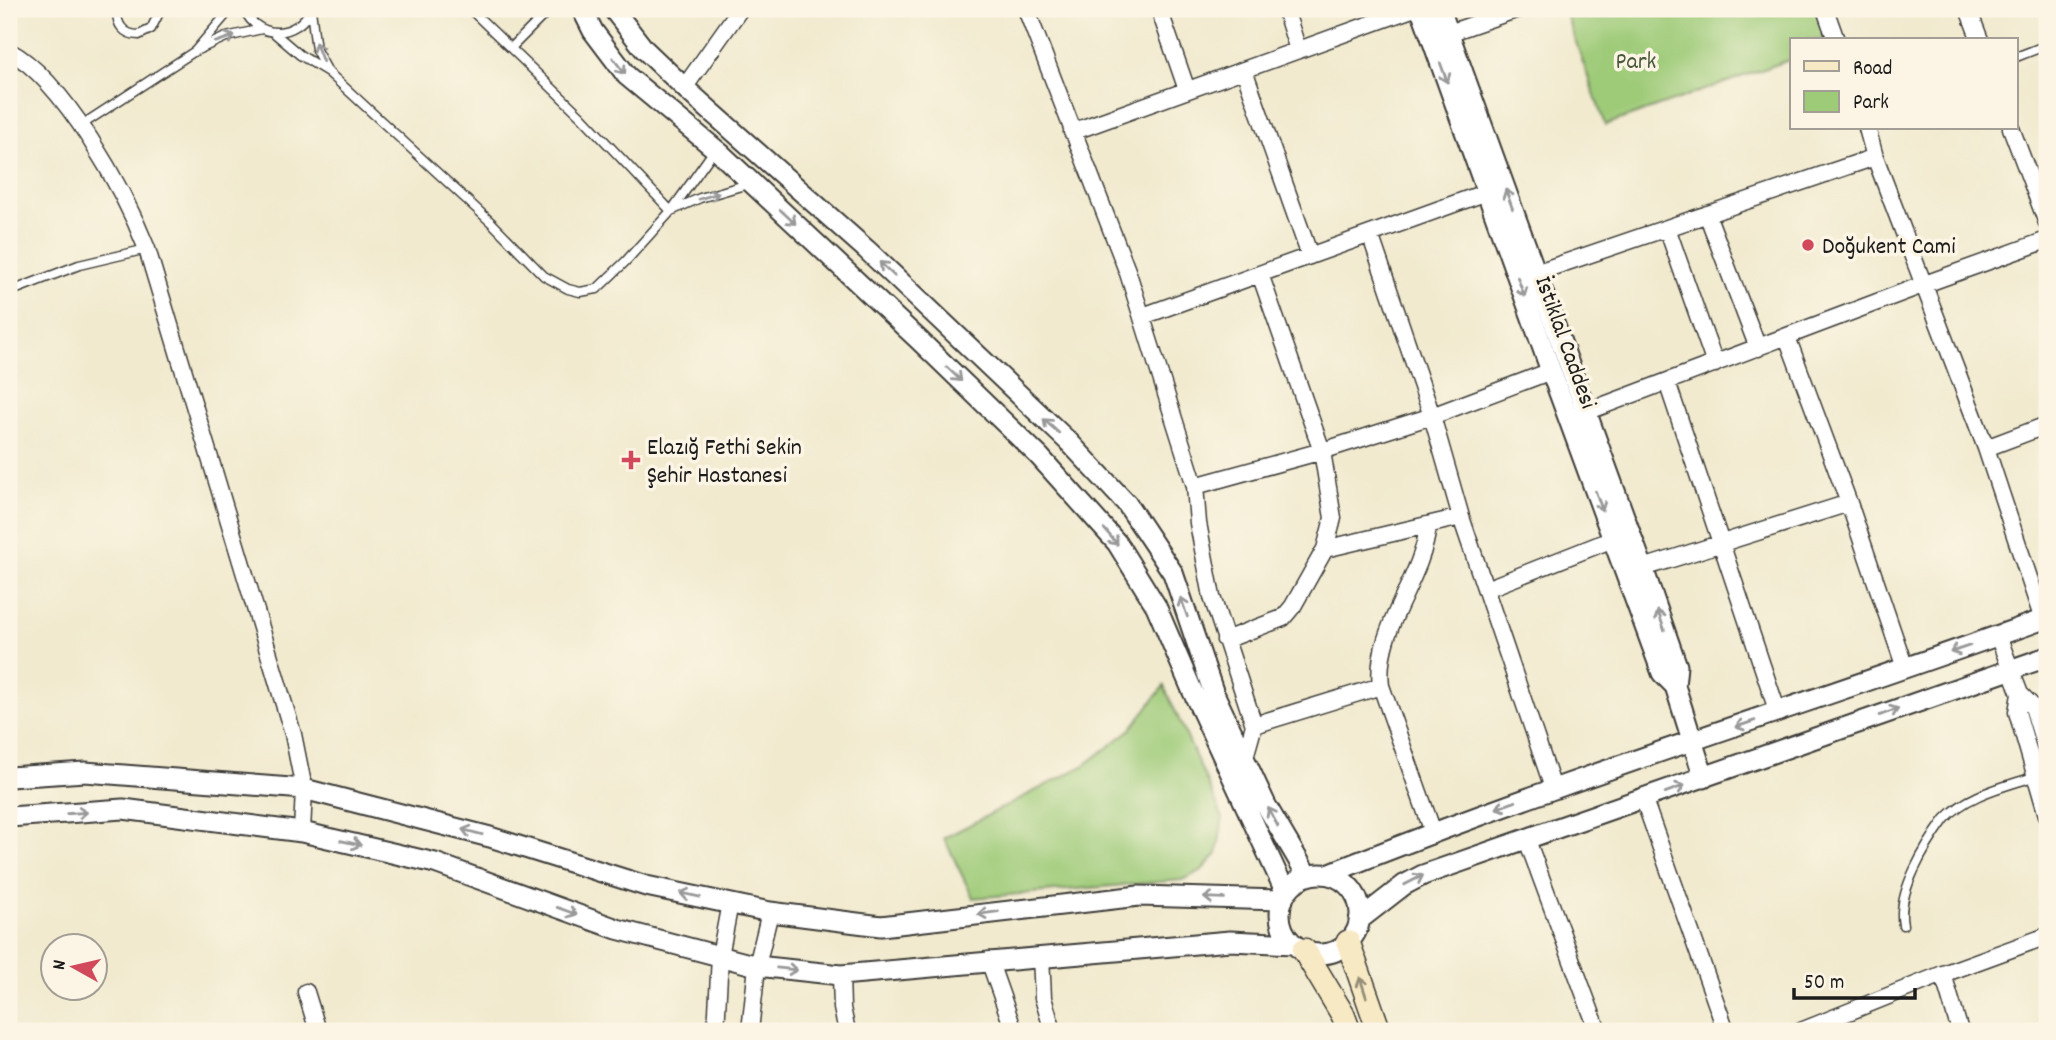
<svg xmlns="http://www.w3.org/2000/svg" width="2056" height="1040" viewBox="0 0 2056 1040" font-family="Dekko,sans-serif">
  <rect width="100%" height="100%" fill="#fcf5e5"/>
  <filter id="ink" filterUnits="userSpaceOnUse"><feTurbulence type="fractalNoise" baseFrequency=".0143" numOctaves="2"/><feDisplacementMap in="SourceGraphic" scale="14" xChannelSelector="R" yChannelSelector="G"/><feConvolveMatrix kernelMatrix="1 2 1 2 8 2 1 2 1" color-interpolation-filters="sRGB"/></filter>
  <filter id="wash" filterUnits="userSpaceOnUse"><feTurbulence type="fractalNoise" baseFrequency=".00686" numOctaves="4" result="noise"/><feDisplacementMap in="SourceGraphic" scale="28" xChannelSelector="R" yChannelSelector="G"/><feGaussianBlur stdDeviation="1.57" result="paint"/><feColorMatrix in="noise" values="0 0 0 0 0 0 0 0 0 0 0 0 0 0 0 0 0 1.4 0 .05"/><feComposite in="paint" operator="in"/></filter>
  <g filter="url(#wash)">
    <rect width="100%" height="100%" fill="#f1eacf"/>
    <path fill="#9ecb78" stroke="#5d744a" stroke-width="2" d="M1564,9H1819L1830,40H1792V59L1605,125Z
      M1164,686L1223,818L1217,854L1201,871L1182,880L973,898L944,838L1085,765L1131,729Z"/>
  </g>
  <g filter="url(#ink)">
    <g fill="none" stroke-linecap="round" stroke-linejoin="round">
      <g stroke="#3c3b37" stroke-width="11">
        <path id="service" d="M118,9C115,24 124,35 139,35L151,29L161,9
          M231,9L195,51L226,37L262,29
          M244,9C258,41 297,38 311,9
          M273,32L300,55L328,72L316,50L311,10
          M511,48L550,9
          M2016,57L2047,45
          M328,72L493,224L544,276L568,289L580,292L597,289L626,261L671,211L581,116L470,9
          M80,126L195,51
          M715,149L671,211L700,198L748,184
          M9,292L79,265L147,249
          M1903,925C1896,893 1926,845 1945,819C1968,794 2004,787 2036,776"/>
      </g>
      <g stroke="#3c3b37" stroke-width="19">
        <path id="minor" d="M1026,9L1128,273L1195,486L1198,523L1212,597L1254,725L1245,757
          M1159,9L1187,90
          M1285,9L1298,50
          M1825,9L1836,40
          M1968,9L1980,40
          M1449,33L1518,9
          M9,51C65,81 124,191 147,249L293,734L304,789L302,832
          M1244,70L1310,256
          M684,88L740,9
          M1867,128L1875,157L1986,448L2043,620
          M2011,128L2047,223
          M1072,132L1412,9
          M1707,214L1758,348
          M1667,228L1715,364
          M1370,234L1432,416L1461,517L1553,788
          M1535,273L1875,157
          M1260,274L1322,451L1333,518L1325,549
          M1143,316L1487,192
          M1787,337L1849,503L1905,668
          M1667,382L1778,713
          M1578,415L1925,284L2047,240
          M1986,448L2047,425
          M1195,486L1322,451L1432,416L1551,371
          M1428,526C1422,582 1374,628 1381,686L1433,832
          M1643,568L1849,503
          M1486,589L1613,539
          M1998,636L2020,694L2033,707L2047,753
          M1225,640L1283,618L1293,606L1325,549L1461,517
          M2020,694L2017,712L2047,815
          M1254,725L1381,686
          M1644,800L1726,1031
          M1527,840L1598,1031
          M1041,956L1043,998L1053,1031
          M989,960L1014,1031
          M1943,974L1960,1031
          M841,975L842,1008L847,1031
          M306,992L318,1031
          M716,1031L720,956L730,903
          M750,1031L757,966L770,912
          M1801,1031L1943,974L2047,936"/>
      </g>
      <g stroke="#3c3b37" stroke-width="23">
        <path id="tertiary" d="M582,9L593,31L627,76L720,153L919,340L1039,456L1117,543L1156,606L1192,690L1286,893
          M613,9L644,49L688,91L867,250L1070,443L1127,504L1173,573L1213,691L1266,805L1307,875
          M1421,9L1551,371L1662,673L1675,686
          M1440,9L1643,568L1677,666L1675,686L1704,778
          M9,777L85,772L304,789L490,837L646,886L770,912L881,926L1139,896L1283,900
          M9,817L123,809L302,832L435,863L617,929L757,966L841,975L1230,941L1294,944
          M1328,874C1564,779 1808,704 2047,618
          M1280 914a40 40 0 1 1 80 0a40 40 0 1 1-80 0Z
          M1359,920L1404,885L1423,875L2047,657"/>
      </g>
      <g stroke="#3c3b37" stroke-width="26">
        <path id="secondary" d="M1348,942L1379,1031
          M1304,950L1343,1015L1349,1031"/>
      </g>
      <use href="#service" stroke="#fff" stroke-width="8"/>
      <use href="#minor" stroke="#fff" stroke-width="16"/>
      <use href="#tertiary" stroke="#fff" stroke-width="19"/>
      <use href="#secondary" stroke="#f7e9c3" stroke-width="23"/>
    </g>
    <defs><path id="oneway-shaft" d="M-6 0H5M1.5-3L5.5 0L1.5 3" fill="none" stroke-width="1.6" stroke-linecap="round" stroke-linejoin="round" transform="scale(1.75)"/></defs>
    <g stroke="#999">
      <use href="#oneway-shaft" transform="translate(225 39) rotate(-19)"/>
      <use href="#oneway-shaft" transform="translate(319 52) rotate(-111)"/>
      <use href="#oneway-shaft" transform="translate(619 66) rotate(53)"/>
      <use href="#oneway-shaft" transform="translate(1444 73) rotate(70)"/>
      <use href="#oneway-shaft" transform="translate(709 196) rotate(-17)"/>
      <use href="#oneway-shaft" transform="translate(1509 199) rotate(-110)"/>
      <use href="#oneway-shaft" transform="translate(788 217) rotate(43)"/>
      <use href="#oneway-shaft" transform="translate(887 269) rotate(-136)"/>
      <use href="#oneway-shaft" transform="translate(1521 287) rotate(70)"/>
      <use href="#oneway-shaft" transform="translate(954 374) rotate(44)"/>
      <use href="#oneway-shaft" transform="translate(1051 426) rotate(-138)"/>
      <use href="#oneway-shaft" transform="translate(1599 501) rotate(70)"/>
      <use href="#oneway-shaft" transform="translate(1111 537) rotate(50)"/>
      <use href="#oneway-shaft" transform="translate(1184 607) rotate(-109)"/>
      <use href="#oneway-shaft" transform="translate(1661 620) rotate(-109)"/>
      <use href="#oneway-shaft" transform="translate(1960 649) rotate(161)"/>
      <use href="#oneway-shaft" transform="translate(1889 712) rotate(-20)"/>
      <use href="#oneway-shaft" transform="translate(1745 724) rotate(161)"/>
      <use href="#oneway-shaft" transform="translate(1675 789) rotate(-20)"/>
      <use href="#oneway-shaft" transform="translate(1506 805) rotate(160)"/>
      <use href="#oneway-shaft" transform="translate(77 813) rotate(-4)"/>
      <use href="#oneway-shaft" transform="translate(1273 817) rotate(-118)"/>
      <use href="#oneway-shaft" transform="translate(472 832) rotate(-165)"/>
      <use href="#oneway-shaft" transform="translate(351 843) rotate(13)"/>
      <use href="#oneway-shaft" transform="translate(1414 880) rotate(-27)"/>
      <use href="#oneway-shaft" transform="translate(690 895) rotate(-168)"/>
      <use href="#oneway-shaft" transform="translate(1214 898) rotate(-178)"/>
      <use href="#oneway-shaft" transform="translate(567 911) rotate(20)"/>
      <use href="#oneway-shaft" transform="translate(988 913) rotate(173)"/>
      <use href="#oneway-shaft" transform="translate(787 969) rotate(6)"/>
    </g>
    <use stroke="#948d78" href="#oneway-shaft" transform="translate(1363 987) rotate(-108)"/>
  </g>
  <g fill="#d1495b" stroke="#fcf5e5" stroke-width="2.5">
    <circle cx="1808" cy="245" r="7"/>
    <path d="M627.5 449.5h7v7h7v7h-7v7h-7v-7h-7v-7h7z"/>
  </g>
  <g text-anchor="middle" stroke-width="7" stroke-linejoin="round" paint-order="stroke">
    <g font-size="24" fill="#4a593c" stroke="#fcf5e5">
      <text x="1636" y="68">Park</text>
    </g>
    <g font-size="24" fill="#1c1c1c" stroke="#fcf5e5" text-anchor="start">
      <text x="1822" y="253">Doğukent Cami</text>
      <text x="647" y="454">Elazığ Fethi Sekin<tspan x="647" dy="28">Şehir Hastanesi</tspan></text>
    </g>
    <g font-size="24" fill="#1c1c1c" stroke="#fcf5e5">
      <text transform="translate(1567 342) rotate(70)" y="8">İstiklal Caddesi</text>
    </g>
  </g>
  <rect width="2056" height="1040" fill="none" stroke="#fcf5e5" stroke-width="35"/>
  <rect x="1790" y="38" width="228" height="91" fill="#fcf5e5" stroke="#a29e95" stroke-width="2"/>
  <rect x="1804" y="61" width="35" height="10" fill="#f7e9c3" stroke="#a29e95" stroke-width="2"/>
  <text x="1853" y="74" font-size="21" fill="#1c1c1c">Road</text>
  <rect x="1804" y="91" width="35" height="21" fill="#9ecb78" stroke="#a29e95" stroke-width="2"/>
  <text x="1853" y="108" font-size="21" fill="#1c1c1c">Park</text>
  <g transform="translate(74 967) rotate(278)"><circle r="33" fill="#fcf5e5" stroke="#a29e95" stroke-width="2"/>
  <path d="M0-5L12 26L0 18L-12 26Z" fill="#d1495b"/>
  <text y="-10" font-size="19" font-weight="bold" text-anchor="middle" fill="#1c1c1c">N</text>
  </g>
  <path d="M1794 988v10h121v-10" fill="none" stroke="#1c1c1c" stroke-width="3.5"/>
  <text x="1804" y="988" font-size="21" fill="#1c1c1c" stroke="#fcf5e5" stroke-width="5" paint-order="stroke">50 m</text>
</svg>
